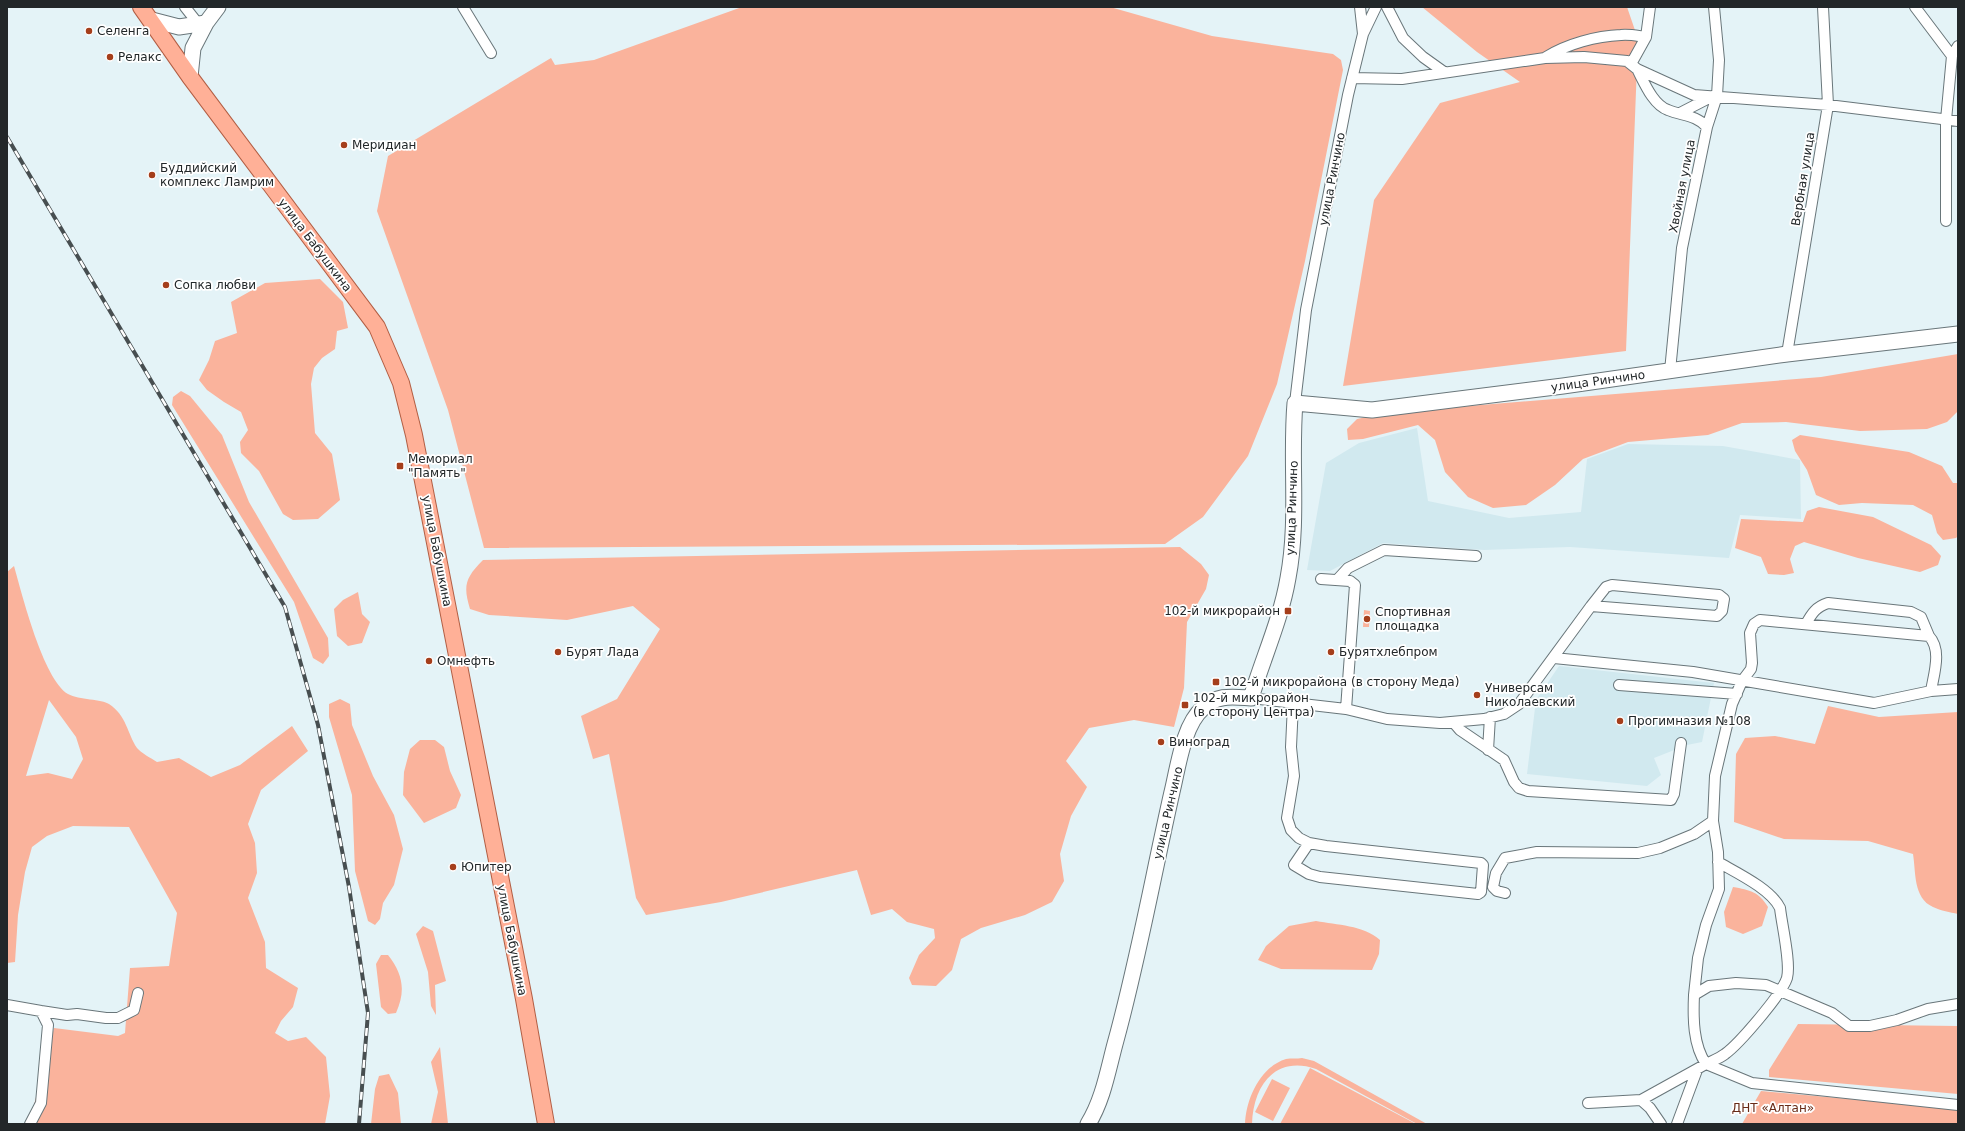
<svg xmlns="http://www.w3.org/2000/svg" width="1965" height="1131" viewBox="0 0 1965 1131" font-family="'DejaVu Sans',sans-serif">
  <rect width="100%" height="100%" fill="#e4f3f7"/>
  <path fill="#d1e9ef" d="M1417,428L1428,501L1509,518L1581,512L1587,459L1628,444L1723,446L1800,460L1801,519L1740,515L1729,558L1570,547L1484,550L1383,543L1330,571L1307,570L1326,463L1359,443Z
    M1559,666L1714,683L1702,742L1687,745L1654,758L1661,775L1647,786L1527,774L1536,700Z"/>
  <path fill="#fab39c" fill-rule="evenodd" d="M742,7H1110L1212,36L1333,54L1341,60L1343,70L1305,261L1277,384L1248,456L1203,517L1165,544L484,548L448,410L377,211L388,156L551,58L555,65L594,60Z
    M1422,7H1627L1638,39L1626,351L1343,386L1374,200L1440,103L1520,82L1477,52Z
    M320,279L343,302L348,328L337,331L335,349L322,358L314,368L311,384L315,433L332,454L340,500L318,519L293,520L283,514L259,471L241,453L240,442L248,430L241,412L224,402L207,390L199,380L209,360L215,341L237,333L231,302L265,283Z
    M1958,354V411L1947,422L1927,429L1860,431L1786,422L1742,423L1708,435L1628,442L1583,459L1555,485L1526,505L1493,508L1468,497L1445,472L1435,440L1418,425L1363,439L1348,440L1347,429L1357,419L1385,413L1821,377Z
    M181,391L190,396L222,435L249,502L328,638L329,656L323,664L313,658L294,602L172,405L173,397Z
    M1800,435L1909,452L1942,466L1953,483H1958V536L1956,538L1943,540L1937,533L1932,515L1913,505L1862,503L1839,505L1816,495L1807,470L1795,451L1792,440Z
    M1819,507L1873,517L1931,545L1941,556L1938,565L1920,572L1858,558L1804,542L1795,546L1790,559L1794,573L1784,575L1768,574L1761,557L1735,548L1741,519L1803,522L1807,511Z
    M1180,547L1201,564L1209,575L1206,589L1187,622L1184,688L1174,727L1134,720L1089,728L1066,761L1087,787L1071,816L1060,854L1064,881L1052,902L1025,915L981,928L961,939L952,970L936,986L912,985L909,978L919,955L935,938L934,929L907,922L892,909L871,915L857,870L721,902L646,915L636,898L609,754L593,759L581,716L617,699L660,629L633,606L567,620L489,615L470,609C463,586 465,578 483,560Z
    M14,566C22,594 43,679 68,694C79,700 102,699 109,704C127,716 127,733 137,748C141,753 151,758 157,762L179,758L211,777L240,765L292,726L308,751L261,790L248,824L255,843L257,873L248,898L265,942L266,968L298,988L293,1007L281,1021L275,1033L288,1041L306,1037L326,1057L330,1096L325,1124H29L54,1028L118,1036L125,1033L130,968L169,966L177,913L129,827L73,826L47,836L32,847L25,872L18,915L15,962L7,963V572ZM49,700L76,737L83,759L72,779L48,773L26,776Z
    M358,592L362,614L370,622L362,643L348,646L337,636L334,609L343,600Z
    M1364,610L1370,611L1369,627H1363Z
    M340,699L350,704L352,725L373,776L394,815L403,849L394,885L383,903L380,919L375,925L368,921L355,871L352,795L329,717V704Z
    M1828,706L1879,717L1958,712V914C1950,912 1941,911 1933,907C1913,898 1916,872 1913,854L1868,841L1784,839L1734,822L1736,754L1745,738L1775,736L1815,744Z
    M420,740H435L444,747L450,771L461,795L456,808L424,823L403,795L404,772L410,749Z
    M1733,887C1750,890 1759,892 1768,907L1762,926L1743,934L1726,927L1724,912Z
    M1316,921C1337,925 1363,925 1380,940L1379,954L1372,970L1281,969L1258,960L1266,946L1289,926Z
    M423,926L433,931L446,981L435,985L436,1015L431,1006L428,972L416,934Z
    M381,955H388C403,974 406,991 396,1013L388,1014L381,1007L376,964Z
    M1798,1024L1958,1026V1094L1769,1077V1070Z
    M440,1047L448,1124H431L438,1092L431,1062Z
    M1302,1058L1314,1061L1427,1124H1417L1316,1069C1275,1055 1253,1086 1252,1124H1245C1246,1099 1260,1067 1286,1059C1291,1058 1297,1059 1302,1058Z
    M1310,1068L1416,1124H1280Z
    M389,1074L398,1093L401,1124H371L375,1089L379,1076Z
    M1272,1079L1290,1088L1273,1121L1255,1112Z
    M1761,1091L1958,1109V1124H1742Z"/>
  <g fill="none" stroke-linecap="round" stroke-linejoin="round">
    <g stroke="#69767a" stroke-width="12">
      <path id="street" d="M185,7L196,21
        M463,7L491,53
        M1360,7L1363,34
        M1387,7L1403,38L1423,57L1444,72
        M1915,7L1952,56L1946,120V221
        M1952,56L1958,46
        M1546,57C1567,44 1596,36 1621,35C1629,34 1638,36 1646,37
        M1631,64L1646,37L1650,7
        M1637,69C1644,82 1653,105 1668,110C1683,116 1696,115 1707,127
        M1352,78L1402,79L1545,58L1584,57L1627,61L1637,69L1694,95L1828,105L1958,121
        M1680,113L1713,96
        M1787,354L1828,105L1823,7
        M1670,371L1682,248L1707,127L1717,96L1719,60L1714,7
        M1295,403L1306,310L1348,95L1363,34L1376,7
        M1321,579L1350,581L1355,585L1346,709
        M1337,580L1348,568L1384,550L1476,556
        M1806,624C1812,613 1816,607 1828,603L1911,612L1921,617L1929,636
        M1554,658L1693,672L1874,703L1931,691L1958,689
        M1619,685L1737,694
        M1251,698L1346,709L1387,719L1440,723L1484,719L1504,714L1519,704L1591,606L1717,616L1722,611L1724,599L1719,595L1612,585L1606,587L1591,606
        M1293,704L1291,747L1294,776L1287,818L1291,830L1299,838L1309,843L1326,846L1481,863L1483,865L1481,892L1478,894L1320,877L1309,874L1294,865L1309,843
        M1454,723L1460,730L1504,760L1514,782L1519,788L1528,791L1671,800L1674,794L1681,743
        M1488,750L1490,717
        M1718,862C1737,873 1771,889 1780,908C1782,926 1791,963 1787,978C1782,994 1739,1044 1725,1054C1720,1058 1712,1061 1706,1064C1693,1045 1693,1018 1694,995L1709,986L1736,983L1766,985L1832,1013L1849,1026H1870L1897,1020L1928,1009L1958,1004
        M1505,893L1497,891L1493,887L1496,873L1505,858L1537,852L1638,853L1660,848L1694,834L1713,821
        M1694,995L1698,958L1706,925L1719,889L1718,852L1713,821L1715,776L1732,704L1742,681L1751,669L1752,663L1750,633L1754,624L1760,620L1929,636C1942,650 1934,673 1931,691
        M7,1005L41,1011L48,1025L41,1103L30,1124
        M41,1011L67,1015L77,1014L106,1018H118L134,1010L138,993
        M1641,1100L1650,1108L1661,1124
        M1588,1103L1641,1100L1706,1064L1752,1083L1958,1105
        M1677,1124L1697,1070"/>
    </g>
    <g stroke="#69767a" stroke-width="17">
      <path id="secondary" d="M152,20L179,27L206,23L218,7
        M190,77L193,48L206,23
        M1088,1124C1103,1100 1108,1070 1115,1044C1138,961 1153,876 1172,792C1178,768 1183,725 1203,708C1217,694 1233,697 1251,698C1263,658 1281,619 1288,578C1299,520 1290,461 1295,403L1372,410L1563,386L1787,354L1958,334"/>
    </g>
    <g stroke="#b25e44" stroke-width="18">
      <path id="primary" d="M141,7L190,77L377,327L401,383L414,435L524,999L546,1124"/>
    </g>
    <use href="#street" stroke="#fff" stroke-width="10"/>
    <use href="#secondary" stroke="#fff" stroke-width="15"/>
    <use href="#primary" stroke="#ffb097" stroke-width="16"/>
    <g stroke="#474e50" stroke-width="4">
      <path id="rail" d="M7,137L285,607L318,725L349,887L368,1013L359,1124"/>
    </g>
    <use href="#rail" stroke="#fff" stroke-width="2.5" stroke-dasharray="8" stroke-linecap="butt"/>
  </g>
  <g fill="#a53e1b" stroke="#fff" stroke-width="1.5">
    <circle cx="89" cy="31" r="4"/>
    <circle cx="110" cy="57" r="4"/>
    <circle cx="344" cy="145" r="4"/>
    <circle cx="152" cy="175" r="4"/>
    <circle cx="166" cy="285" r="4"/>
    <rect x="396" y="462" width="8" height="8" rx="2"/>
    <rect x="1284" y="607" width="8" height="8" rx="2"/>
    <circle cx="1367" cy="619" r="4"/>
    <circle cx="558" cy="652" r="4"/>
    <circle cx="1331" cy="652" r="4"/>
    <circle cx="429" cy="661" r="4"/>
    <rect x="1212" y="678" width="8" height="8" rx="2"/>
    <circle cx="1477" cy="695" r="4"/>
    <rect x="1181" y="701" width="8" height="8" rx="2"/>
    <circle cx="1620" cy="721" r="4"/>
    <circle cx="1161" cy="742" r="4"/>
    <circle cx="453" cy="867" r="4"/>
  </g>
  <g text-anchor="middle" stroke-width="3.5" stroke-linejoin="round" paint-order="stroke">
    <g font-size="12" fill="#222729" stroke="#fff" text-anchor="start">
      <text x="97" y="35">Селенга</text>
      <text x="118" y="61">Релакс</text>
      <text x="352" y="149">Меридиан</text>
      <text x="160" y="172">Буддийский<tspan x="160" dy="14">комплекс Ламрим</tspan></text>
      <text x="174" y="289">Сопка любви</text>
      <text x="408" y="463">Мемориал<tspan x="408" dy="14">"Память"</tspan></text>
      <text x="1280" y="615" text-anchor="end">102-й микрорайон</text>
      <text x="1375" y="616">Спортивная<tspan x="1375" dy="14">площадка</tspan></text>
      <text x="566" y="656">Бурят Лада</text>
      <text x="1339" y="656">Бурятхлебпром</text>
      <text x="437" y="665">Омнефть</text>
      <text x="1224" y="686">102-й микрорайона (в сторону Меда)</text>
      <text x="1485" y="692">Универсам<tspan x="1485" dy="14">Николаевский</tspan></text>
      <text x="1193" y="702">102-й микрорайон<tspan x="1193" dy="14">(в сторону Центра)</tspan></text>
      <text x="1628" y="725">Прогимназия №108</text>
      <text x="1169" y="746">Виноград</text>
      <text x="461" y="871">Юпитер</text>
    </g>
    <g font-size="12" fill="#222729" stroke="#fff">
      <text transform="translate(1332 179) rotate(-79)" y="4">улица Ринчино</text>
      <text transform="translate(1803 179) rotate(-81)" y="4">Вербная улица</text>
      <text transform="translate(1682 186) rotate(-79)" y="4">Хвойная улица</text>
      <text transform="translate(315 245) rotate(53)" y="4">улица Бабушкина</text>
      <text transform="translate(1598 381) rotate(-8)" y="4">улица Ринчино</text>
      <text transform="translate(1292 508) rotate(-88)" y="4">улица Ринчино</text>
      <text transform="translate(437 551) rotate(79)" y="4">улица Бабушкина</text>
      <text transform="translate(1168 813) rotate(-77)" y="4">улица Ринчино</text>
      <text transform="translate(512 940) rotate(79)" y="4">улица Бабушкина</text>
    </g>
    <g font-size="12" fill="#682b17" stroke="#fff">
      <text x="1773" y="1112">ДНТ «Алтан»</text>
    </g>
  </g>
  <rect width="1965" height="1131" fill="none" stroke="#222729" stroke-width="16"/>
</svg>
